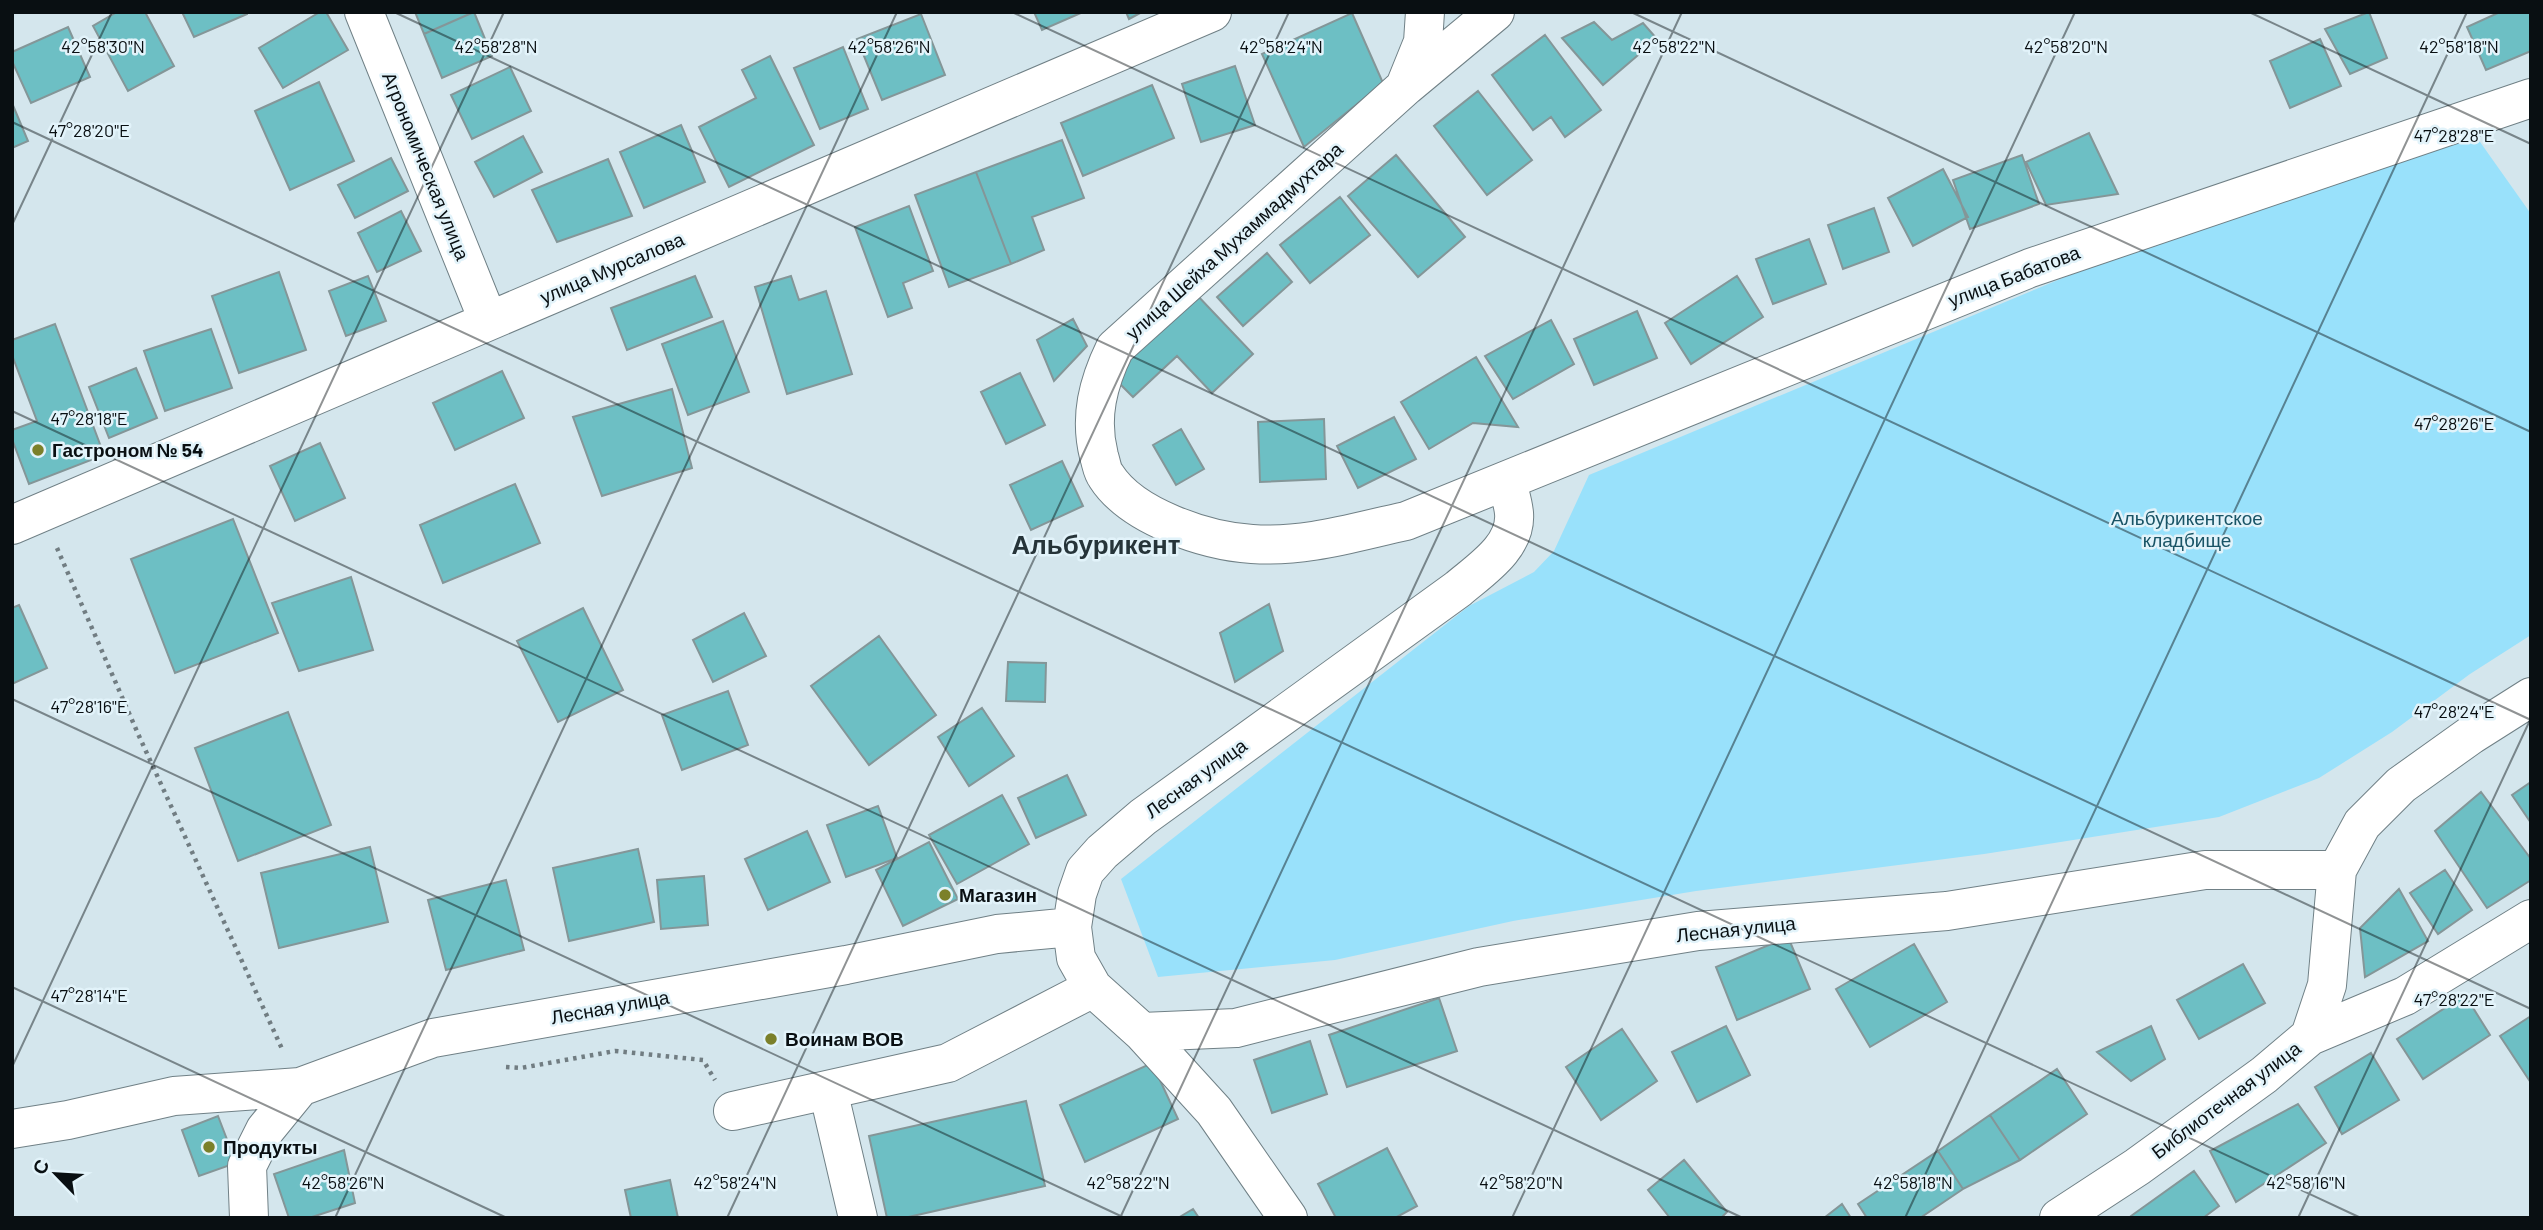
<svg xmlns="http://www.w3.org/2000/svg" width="2543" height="1230" viewBox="0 0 2543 1230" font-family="Barlow,sans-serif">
  <rect width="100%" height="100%" fill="#d4e6ed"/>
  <path fill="#99e1fb" d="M2473,132L2531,214V635L2470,674L2392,732L2319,778L2219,817L1984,854L1696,891L1513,921L1335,960L1158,977L1121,879L1469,606L1534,572L1554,551L1589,475L2219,213Z"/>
  <path fill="#6dbfc4" stroke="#849698" stroke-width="2" d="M117,12H145L174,66L128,91L93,26Z
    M182,12H247V14L194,37Z
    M320,12H326L348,50L283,88L259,48Z
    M415,12H474L424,34Z
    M474,12L492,56L442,78L424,34Z
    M1034,12H1083L1042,30Z
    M1126,12H1142L1129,19Z
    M2369,12L2387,58L2350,74L2325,29Z
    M2500,12H2531V51L2486,70L2467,27Z
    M1352,13L1383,83L1304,147L1262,54Z
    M921,14L945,75L882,100L857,39Z
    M1594,22L1612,40L1643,23L1657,39L1603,85L1562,38Z
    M68,27L90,77L31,103L12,61V52Z
    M1545,35L1601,110L1565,137L1551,117L1533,130L1492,75Z
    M2320,39L2341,86L2290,108L2270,61Z
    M843,47L868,109L820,129L794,68Z
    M770,56L814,145L729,187L699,127L756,98L742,70Z
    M1235,66L1255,125L1201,142L1182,84Z
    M510,67L531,111L472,139L451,95Z
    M319,82L354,161L290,190L255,111Z
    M1152,85L1174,138L1083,176L1061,123Z
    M1478,91L1532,160L1487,195L1434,126Z
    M12,103L28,141L12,148Z
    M681,125L705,182L644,208L620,152Z
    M2089,133L2118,194L2046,205L2026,162Z
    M523,136L542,172L494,197L475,162Z
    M1062,140L1084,198L1032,217L1044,250L1011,264L976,172Z
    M1396,155L1465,237L1418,277L1348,196Z
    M2022,155L2039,204L1970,229L1953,180Z
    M391,158L408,191L355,218L338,185Z
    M608,159L632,216L557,242L532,190Z
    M1943,169L1968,217L1913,246L1888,198Z
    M976,172L1011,264L949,287L915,195Z
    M1340,197L1370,235L1310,283L1280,245Z
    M909,206L933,271L903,283L912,308L888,317L855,227Z
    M1874,208L1889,252L1843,269L1828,225Z
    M401,211L421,251L377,272L358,233Z
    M1809,239L1826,284L1773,304L1756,259Z
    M1267,253L1292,282L1243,326L1217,297Z
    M279,272L306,350L239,373L212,296Z
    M368,276L386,321L346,336L329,291Z
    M695,276L712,317L627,350L611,308Z
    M791,276L799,300L826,291L852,374L787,394L755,287Z
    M1737,276L1763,317L1691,364L1665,323Z
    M1195,293L1253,354L1212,393L1177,356L1133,397L1110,374Z
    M1637,311L1657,358L1594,385L1574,339Z
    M1073,319L1087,346L1054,381L1037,340Z
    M1551,320L1574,364L1513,399L1485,356Z
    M723,321L749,392L688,415L662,344Z
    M55,324L104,455L29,484L12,439V430L37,421L12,355V340Z
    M211,329L232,388L165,411L144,351Z
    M1476,357L1518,427L1473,423L1429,449L1401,402Z
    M136,368L157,418L109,438L89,387Z
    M502,371L524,418L455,450L433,403Z
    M1020,373L1045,425L1006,444L981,392Z
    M672,389L692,468L602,496L573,417Z
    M1394,417L1416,459L1358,488L1337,446Z
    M1324,419L1326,479L1260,482L1258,422Z
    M1181,429L1204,469L1176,485L1153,445Z
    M320,443L345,498L295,521L270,466Z
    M1062,461L1083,506L1031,530L1010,485Z
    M515,484L540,543L443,583L420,525Z
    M233,519L278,633L175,673L131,559Z
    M351,577L373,650L299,671L272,603Z
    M1269,604L1283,651L1235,682L1220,633Z
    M19,605L47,668L12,684V608Z
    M583,608L623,690L558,722L517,641Z
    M744,613L766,656L713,682L693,640Z
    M879,636L936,715L869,765L811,686Z
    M1008,662L1046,663L1045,702L1006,701Z
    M728,691L748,745L682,770L662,715Z
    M982,708L1014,756L969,786L938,737Z
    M288,712L331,825L238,861L195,748Z
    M1067,775L1086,815L1036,838L1018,798Z
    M2531,782V823L2512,795Z
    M2481,792L2531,859V880L2487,908L2435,831Z
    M1002,795L1029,844L957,884L929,835Z
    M878,806L897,858L846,877L827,825Z
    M807,831L830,882L768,910L745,859Z
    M929,842L958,899L903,926L876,870Z
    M370,847L388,922L279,948L261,873Z
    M638,849L654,922L569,941L553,868Z
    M2445,870L2472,910L2438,934L2410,893Z
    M704,876L708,925L661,929L657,880Z
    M506,880L524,950L446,970L428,900Z
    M2399,889L2428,941L2365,977L2360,928Z
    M1788,937L1810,989L1737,1020L1716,967Z
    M1914,944L1947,1002L1870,1047L1836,989Z
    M2243,964L2265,1003L2199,1039L2177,1000Z
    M2465,995L2490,1035L2423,1079L2397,1039Z
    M1439,998L1457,1051L1347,1087L1329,1035Z
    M2531,1016V1083L2500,1036Z
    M1726,1026L1750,1075L1697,1102L1672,1052Z
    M2151,1026L2165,1059L2131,1081L2097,1052Z
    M1622,1029L1657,1081L1601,1120L1566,1067Z
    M1310,1041L1327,1094L1272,1113L1254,1060Z
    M2371,1053L2399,1100L2342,1134L2315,1087Z
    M1152,1063L1178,1119L1085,1162L1060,1105Z
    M2057,1069L2087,1114L2020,1160L1990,1115Z
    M1026,1101L1045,1186L904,1218H887L869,1136Z
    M2298,1104L2326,1143L2236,1202L2210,1151Z
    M1990,1115L2020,1160L1963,1189L1938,1151Z
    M218,1116L236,1163L199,1176L182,1130Z
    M1387,1148L1417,1206L1395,1218H1336L1318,1184Z
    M344,1150L355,1203L309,1218H289L274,1174Z
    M1938,1151L1963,1189L1920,1218H1867L1858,1204Z
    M1684,1160L1727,1212L1721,1218H1670L1648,1190Z
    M2194,1171L2219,1206L2203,1218H2132L2131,1216Z
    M670,1180L678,1218H631L625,1190Z
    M1842,1204L1851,1218H1824Z
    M1193,1209L1199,1218H1178Z"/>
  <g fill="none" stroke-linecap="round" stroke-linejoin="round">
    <g stroke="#708086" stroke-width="40">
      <path id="minor" d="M364,12L488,320
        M1495,12L1406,86L1115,348C1098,383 1089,417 1099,456C1101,462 1102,471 1106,476C1132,517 1206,541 1252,544C1305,548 1355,532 1406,521L2030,268L2531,98
        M1406,84L1423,42L1425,12
        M12,525L1212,12
        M1142,1032L1236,1028L1479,967L1698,931L1947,911L2205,870H2337
        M2310,1036L2405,996L2531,919
        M828,1090L858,1218
        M733,1111L948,1063L1093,988
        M12,1129L68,1120L174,1096L300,1087
        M249,1218L247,1166L265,1130L300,1087L433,1038L846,965L997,934L1072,927
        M1288,1218L1214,1111L1142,1032L1093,988L1076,958L1072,927L1077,894L1085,871L1102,852L1143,817L1458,589C1480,570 1517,547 1514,513C1513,502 1509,491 1507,481
        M2059,1218L2137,1167L2264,1075L2310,1036L2327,985L2337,870L2362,824L2401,785L2471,735L2531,697"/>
    </g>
    <path stroke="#717d82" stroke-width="4.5" stroke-dasharray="3.5 5" stroke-linecap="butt" d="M57,548L139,736L283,1051
      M506,1067L521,1068L615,1051L703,1060L715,1080"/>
    <use href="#minor" stroke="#fff" stroke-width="38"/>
  </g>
  <path fill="none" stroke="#090f12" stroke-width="2" stroke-opacity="0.45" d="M394,12L2531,1009M1012,12L2531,720M1631,12L2531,432M2249,12L2531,144M12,122L2361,1218M12,225L112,12M12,411L1743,1218M12,699L1125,1218M12,987L507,1218M12,1067L504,12M335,1218L897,12M727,1218L1289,12M1120,1218L1682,12M1512,1218L2075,12M1905,1218L2467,12M2298,1218L2531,718"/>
  <g fill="#7b802a" stroke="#e2f3fa" stroke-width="2.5">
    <circle cx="38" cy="450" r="7"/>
    <circle cx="945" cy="895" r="7"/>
    <circle cx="771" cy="1039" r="7"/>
    <circle cx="209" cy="1147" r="7"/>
  </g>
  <g text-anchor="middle" stroke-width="5" stroke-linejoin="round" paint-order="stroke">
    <g font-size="19" fill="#090f12" stroke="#e2f3fa">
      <text transform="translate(426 166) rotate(68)" y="7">Агрономическая улица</text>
      <text transform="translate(1234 241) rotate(-42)" y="7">улица Шейха Мухаммадмухтара</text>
      <text transform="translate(612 268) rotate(-23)" y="7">улица Мурсалова</text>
      <text transform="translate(2014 276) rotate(-21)" y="7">улица Бабатова</text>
      <text transform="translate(1196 778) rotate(-36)" y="7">Лесная улица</text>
      <text transform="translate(1736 929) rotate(-6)" y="7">Лесная улица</text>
      <text transform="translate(610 1007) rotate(-10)" y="7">Лесная улица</text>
      <text transform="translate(2226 1100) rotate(-37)" y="7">Библиотечная улица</text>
    </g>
    <g font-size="19" font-weight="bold" fill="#090f12" stroke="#e2f3fa" text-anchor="start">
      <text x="52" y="457">Гастроном № 54</text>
      <text x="959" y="902">Магазин</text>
      <text x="785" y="1046">Воинам ВОВ</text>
      <text x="223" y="1154">Продукты</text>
    </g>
    <g font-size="19" fill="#195466" stroke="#e2f3fa">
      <text x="2187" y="525">Альбурикентское<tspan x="2187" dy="22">кладбище</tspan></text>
    </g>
    <g font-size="26" font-weight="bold" fill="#263439" stroke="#e2f3fa">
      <text x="1096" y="554">Альбурикент</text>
    </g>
  </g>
  <g font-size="18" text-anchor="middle" fill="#090f12" stroke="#e2f3fa" stroke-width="5" stroke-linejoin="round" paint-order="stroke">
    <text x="103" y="53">42°58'30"N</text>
    <text x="496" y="53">42°58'28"N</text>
    <text x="889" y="53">42°58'26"N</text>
    <text x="1281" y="53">42°58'24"N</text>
    <text x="1674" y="53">42°58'22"N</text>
    <text x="2066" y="53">42°58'20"N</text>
    <text x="2459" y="53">42°58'18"N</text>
    <text x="89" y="137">47°28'20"E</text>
    <text x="2454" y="142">47°28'28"E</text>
    <text x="89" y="425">47°28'18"E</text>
    <text x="2454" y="430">47°28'26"E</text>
    <text x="89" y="713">47°28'16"E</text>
    <text x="2454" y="718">47°28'24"E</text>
    <text x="89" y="1002">47°28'14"E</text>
    <text x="2454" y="1006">47°28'22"E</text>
    <text x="343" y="1189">42°58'26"N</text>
    <text x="735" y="1189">42°58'24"N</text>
    <text x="1128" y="1189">42°58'22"N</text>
    <text x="1521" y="1189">42°58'20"N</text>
    <text x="1913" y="1189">42°58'18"N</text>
    <text x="2306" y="1189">42°58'16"N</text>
  </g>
  <rect width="2543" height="1230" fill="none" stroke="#090f12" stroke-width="28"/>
  <g transform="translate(56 1174) rotate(295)" stroke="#e2f3fa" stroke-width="5" paint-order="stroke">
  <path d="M0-5L12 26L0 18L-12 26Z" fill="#090f12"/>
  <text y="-10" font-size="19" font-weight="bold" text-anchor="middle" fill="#090f12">С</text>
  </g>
</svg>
